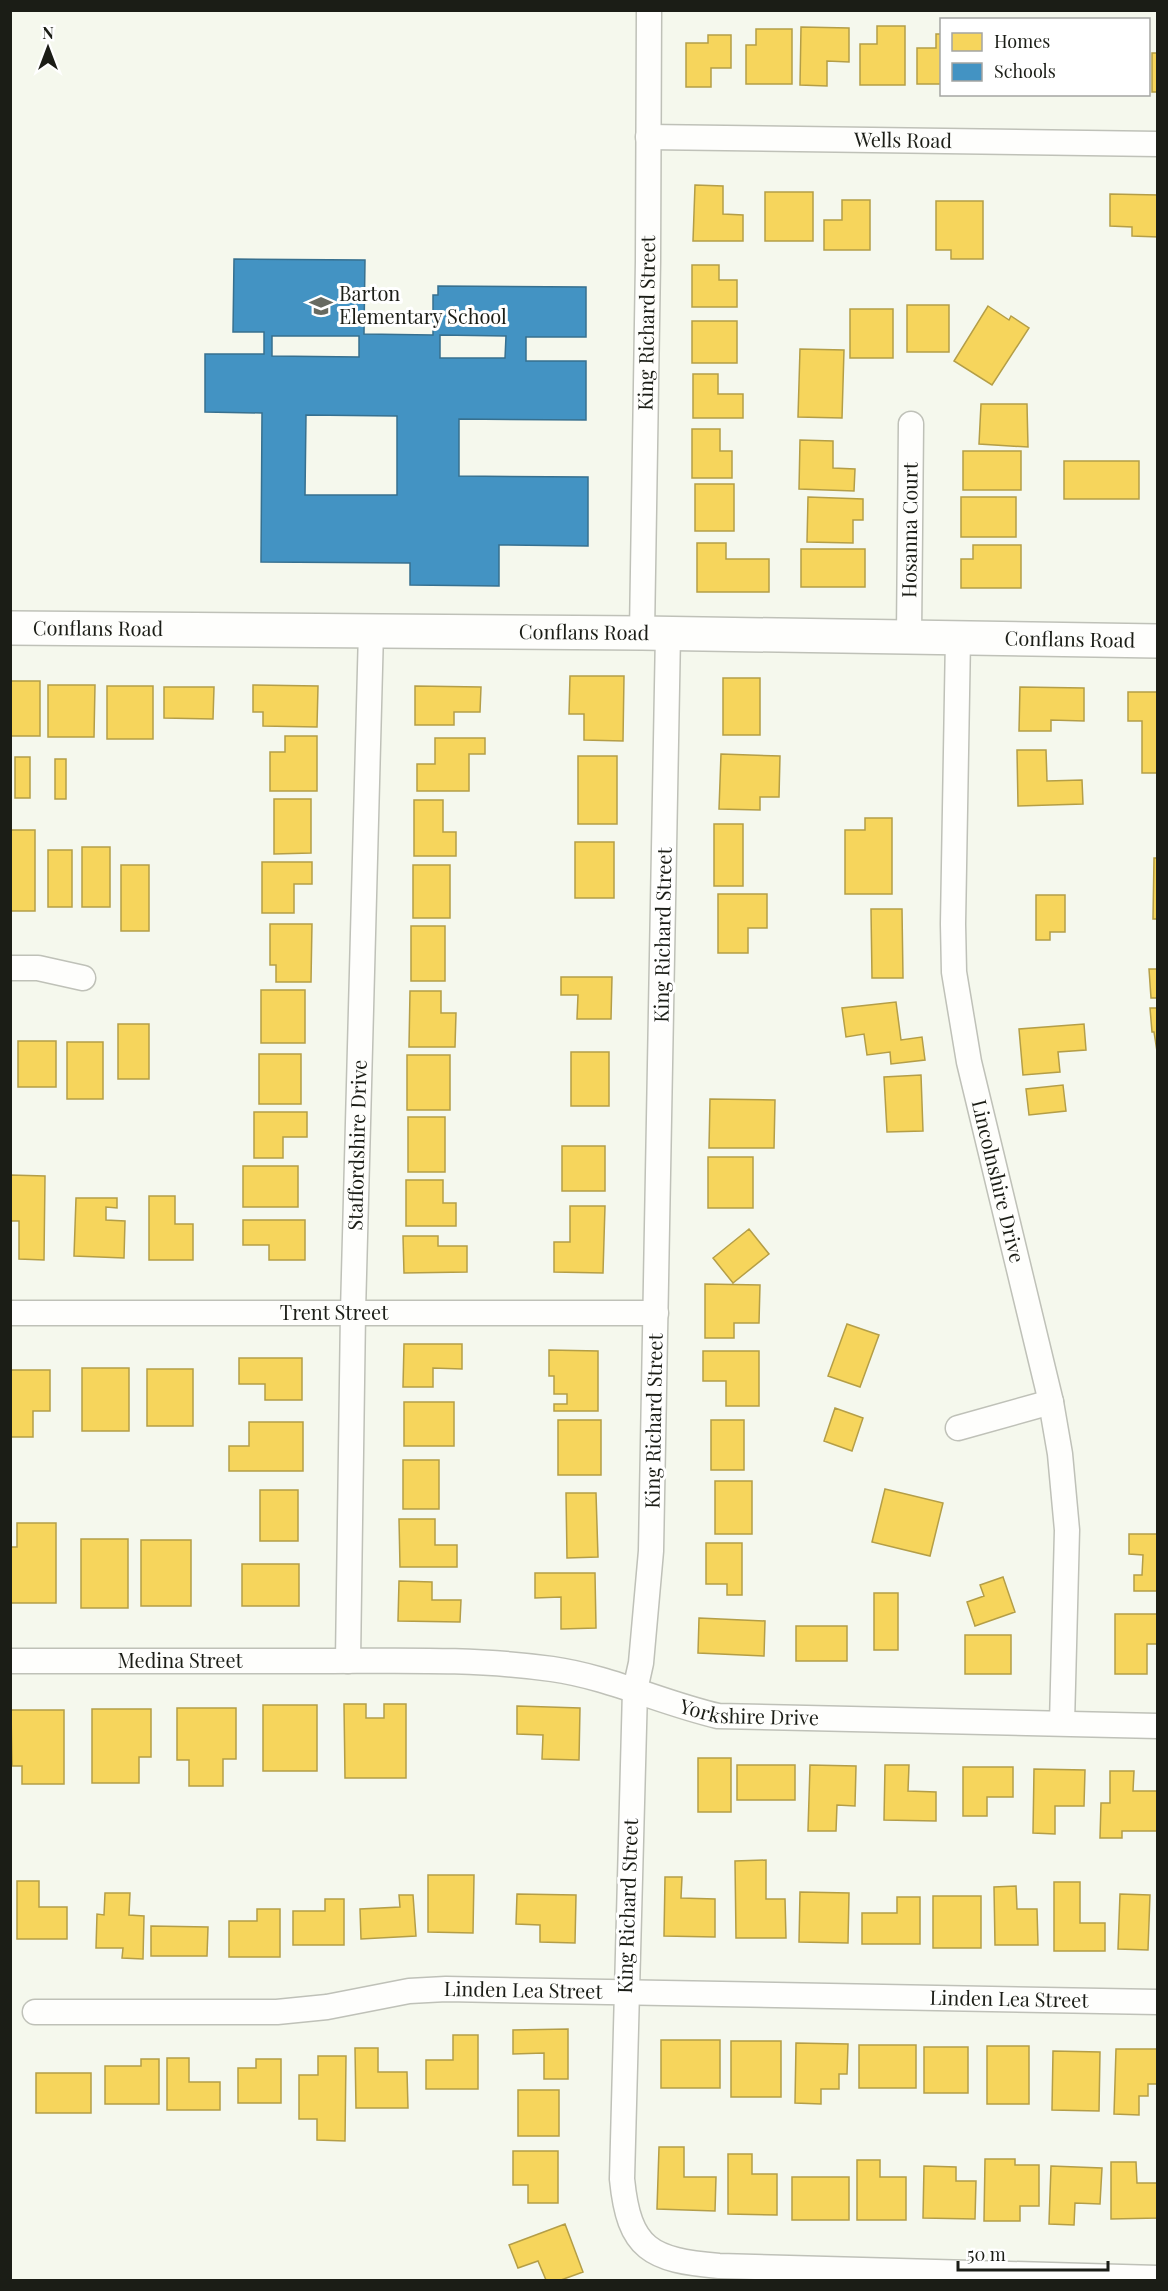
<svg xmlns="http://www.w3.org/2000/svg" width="1168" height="2291" viewBox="0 0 1168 2291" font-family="'Playfair Display',serif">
  <rect width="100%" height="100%" fill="#f5f8ed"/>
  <path fill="#f6d55c" stroke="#b49e47" stroke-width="1.5" d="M877,26H905V85H860V44H877Z
    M801,27L849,28V62L827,61V86L800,85Z
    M756,29H792V84H746V45H756Z
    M936,34H942V84H917V48H936Z
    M708,35H731V68H711V87H686V43H708Z
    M1152,53H1158V92H1152Z
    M695,185L723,186V214L743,215V241H693Z
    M765,192H813V241H765Z
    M1110,194L1158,195V237L1132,236V227L1110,226Z
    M842,200H870V250H824V220H842Z
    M936,201H983V259H951V250H936Z
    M692,265H719V280H737V307H692Z
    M907,305H949V352H907Z
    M988,306L1009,320L1011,316L1029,328L992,385L954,361Z
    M850,309H893V358H850Z
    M692,321H737V363H692Z
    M800,349L844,350L842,418L798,417Z
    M693,374H718V394H743V418H693Z
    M981,404H1027L1028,447L979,444Z
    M692,429H720V451H732V478H692Z
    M800,440L833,441V468L855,469L854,491L799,489Z
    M963,451H1021V490H963Z
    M1064,461H1139V499H1064Z
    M695,484H734V531H695Z
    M808,497L863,499V520H853V543L807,542Z
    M961,497H1016V537H961Z
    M697,543H726V559H769V592H697Z
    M973,545H1021V588H961V559H973Z
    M801,549H865V587H801Z
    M570,676H624L623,741L584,740V714H569Z
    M723,678H760V735H723Z
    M10,681H40V736H10Z
    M48,685H95L94,737H48Z
    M253,685L318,686L317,727L263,726V712H253Z
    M107,686H153V739H107Z
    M415,686L481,687L480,712H454V725H415Z
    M164,687H214L213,719L164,718Z
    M1020,687L1084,688V721L1051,720V731H1019Z
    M1128,692H1158V773H1142V721H1128Z
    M285,736H317V791H270V752H285Z
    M435,738H485V754H469V791H417V764H435Z
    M1017,750H1046L1047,781L1082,780L1083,804L1018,806Z
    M721,754L780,756L779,797H760V810L719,809Z
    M578,756H617V824H578Z
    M15,757H30V798H15Z
    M55,759H66V799H55Z
    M274,799H311V853L274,854Z
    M414,800H443V832H456V856H414Z
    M865,818H892V894H845V830H865Z
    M714,824H743V886H714Z
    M10,830H35V911H10Z
    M575,842H614V898H575Z
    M82,847H110V907H82Z
    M48,850H72V907H48Z
    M1154,858H1158V919H1153Z
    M262,862H312V884H294V913H262Z
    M121,865H149V931H121Z
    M413,865H450V918H413Z
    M718,894H767V928H748V953H718Z
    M1036,895H1065V932H1050V940H1036Z
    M871,909H902L903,978H872Z
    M270,924H312L311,982H276V965H270Z
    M411,926H445V981H411Z
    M1149,969H1158V998H1151Z
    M561,977H612L611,1019H577L578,995H561Z
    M261,990H305V1043H261Z
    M410,991H441V1013H456L455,1047H409Z
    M896,1002L901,1040L922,1037L925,1060L891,1064L890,1052L867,1055L864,1034L846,1037L842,1008Z
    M1150,1008H1158V1058L1154,1032H1152Z
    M118,1024H149V1079H118Z
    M1084,1024L1086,1050L1058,1052L1060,1072L1023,1075L1019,1029Z
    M18,1041H56V1087H18Z
    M67,1042H103V1099H67Z
    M571,1052H609V1106H571Z
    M259,1054H301V1104H259Z
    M407,1055H450V1110H407Z
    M921,1075L923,1131L887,1132L884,1077Z
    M1063,1085L1066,1111L1029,1115L1026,1089Z
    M710,1099L775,1100L774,1148H709Z
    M254,1112H307V1137H283V1158H254Z
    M408,1117H445V1172H408Z
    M562,1146H605V1191H562Z
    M708,1157H753V1208H708Z
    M243,1166H298V1207H243Z
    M10,1175L45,1176L44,1260L19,1259V1221H10Z
    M406,1180H443V1203H456V1226H406Z
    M149,1196H175V1224H193V1260H149Z
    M76,1198H117V1208L106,1207V1220L125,1221L124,1258L74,1256Z
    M570,1206H605L603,1273L554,1272V1242H570Z
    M243,1220H305V1260H269V1245H243Z
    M749,1229L769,1254L733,1283L713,1258Z
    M403,1236H438V1246H467V1272L404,1273Z
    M705,1284L760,1285L759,1323H734V1338H705Z
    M847,1324L879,1335L860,1387L828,1376Z
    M404,1344H462V1369L433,1368V1387H403Z
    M549,1350L598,1351V1411H554V1404H567V1394H554V1376H549Z
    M703,1351H759V1406H726V1381H703Z
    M239,1358H302V1400H265V1384H239Z
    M82,1368H129V1431H82Z
    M147,1369H193V1426H147Z
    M10,1370H50V1411H33V1437H10Z
    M404,1402H454V1446H404Z
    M835,1408L863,1418L852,1451L824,1441Z
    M558,1420H601V1475H558Z
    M711,1420H744V1470H711Z
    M249,1422H303V1471H229V1446H249Z
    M403,1460H439V1509H403Z
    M715,1481H752V1534H715Z
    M885,1489L943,1503L930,1556L872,1542Z
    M260,1490H298V1541H260Z
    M566,1493H596L598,1557L567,1558Z
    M399,1519H435V1545H457V1567H400Z
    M17,1523H56V1603H10V1547H17Z
    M1129,1534H1158V1591H1134V1575H1142L1143,1555L1129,1554Z
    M81,1539H128V1608H81Z
    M141,1540H191V1606H141Z
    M706,1543H742V1595H727V1584H706Z
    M242,1564H299V1606H242Z
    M535,1573H595L596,1628L561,1629V1597L535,1598Z
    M1003,1577L1015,1612L975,1626L967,1602L984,1596L980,1585Z
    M399,1581L432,1582V1600H461L460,1622L398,1621Z
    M874,1593H898V1650H874Z
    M1115,1614H1158V1644H1147V1674H1115Z
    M699,1618L765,1621L764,1656L698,1653Z
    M796,1626H847V1661H796Z
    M965,1635H1011V1674H965Z
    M344,1704H366V1718H384V1704H406V1778H345Z
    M263,1705H317V1771H263Z
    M517,1706L580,1708L579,1760L542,1759L543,1735L517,1734Z
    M177,1708H236V1759H223V1786H189V1760H177Z
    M92,1709H151V1757H139V1783H92Z
    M11,1710H64V1784H22V1766H12Z
    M698,1758H731V1812H698Z
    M737,1765H795V1800H737Z
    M810,1765L856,1766L855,1806L837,1805L836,1831H808Z
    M885,1765H909L908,1791L936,1792V1821L884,1820Z
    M963,1767H1013V1797H987V1816H963Z
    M1034,1769L1085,1770L1084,1806H1055V1834L1033,1833Z
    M1110,1771H1134L1133,1791H1158V1831H1122V1838H1100L1101,1803H1110Z
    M766,1860V1899H785L786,1938H736L735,1861Z
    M428,1875H474L473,1933L428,1932Z
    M665,1877H682L681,1898L715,1899V1937L664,1936Z
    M17,1881H39V1907H67V1939H17Z
    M1054,1882H1080V1923H1105V1951H1054Z
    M1016,1886L1017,1909H1037L1038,1945H995L994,1887Z
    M800,1892L849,1893L848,1943L799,1942Z
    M105,1893H130L129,1915L144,1916L143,1959L122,1958L123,1948H96L97,1914L104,1915Z
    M517,1894L576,1895L575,1943L540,1942V1925L516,1924Z
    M1120,1894L1150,1895L1148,1950L1118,1949Z
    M399,1895H413L416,1936L361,1939L360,1909L400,1907Z
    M933,1896H981V1948H933Z
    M897,1897H920V1944H862V1913H897Z
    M325,1899H344V1945H293V1911H325Z
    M257,1909H280V1957H229V1921H257Z
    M151,1926L208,1927L207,1956H151Z
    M568,2029V2079H544V2053L513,2054V2030Z
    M453,2035H478V2089H426V2060H453Z
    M661,2040H720V2088H661Z
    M731,2041H781V2097H731Z
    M796,2043L848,2044L847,2074H839V2089H821V2104L795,2103Z
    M859,2045H916V2088H859Z
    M987,2046H1029V2104H987Z
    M924,2047H968V2093H924Z
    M355,2048H378V2072H407L408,2108H356Z
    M1116,2049H1158V2084H1148V2096H1139V2115L1114,2114Z
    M1053,2051L1100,2052L1099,2111L1052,2110Z
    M318,2056H346L345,2141L317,2140V2119H299V2075H318Z
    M167,2058H189V2082H220V2110H167Z
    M141,2059H159V2104H105V2066H141Z
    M256,2059H281V2103H238V2068H256Z
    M36,2073H91V2113H36Z
    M518,2090H559V2136H518Z
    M659,2147H684V2177H716L715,2211L657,2209Z
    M513,2151H558V2203H528V2185H513Z
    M728,2154H752V2174H777V2215L728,2214Z
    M985,2159H1015V2165H1039V2206H1020V2221H984Z
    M857,2160H880V2177H906V2220H857Z
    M1111,2162H1136L1137,2183H1158V2218L1111,2219Z
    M924,2166L956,2167V2181H976L975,2219L923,2218Z
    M1051,2166L1102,2168L1100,2204L1075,2203L1074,2225L1049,2224Z
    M792,2177H849V2220H792Z
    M565,2224L583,2272L561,2280H546L538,2261L518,2268L509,2245Z"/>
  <path fill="#4393c3" stroke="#37708f" stroke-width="1.5" fill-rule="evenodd" d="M234,259L365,260L364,334L433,335V295H438V286L586,287V337H526V361H586V420L459,419V476L588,477V546L499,545V586L410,585V563L261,562L262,413L205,412V354H264V332H233ZM440,335L506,336L505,358H440ZM272,336H359V357L272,356ZM306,415L397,416V495H305Z"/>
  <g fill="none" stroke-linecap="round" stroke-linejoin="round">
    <g stroke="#bfc1b8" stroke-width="27">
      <g id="street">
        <path id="s1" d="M648,137L1158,144"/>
        <path id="s2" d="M642,633L648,261L649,10"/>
        <path d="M668,633L651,1551L641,1663L635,1690L622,2179C629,2250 651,2260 719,2266L1158,2278"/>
        <path id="s3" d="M909,636L911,424"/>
        <path id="s4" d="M958,637L953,924L954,972L969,1062L1051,1402L1060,1454L1067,1530L1062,1723"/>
        <path d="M10,968H38L83,978"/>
        <path id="s5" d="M10,1313H656"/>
        <path d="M958,1428L1051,1402"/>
        <path id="s6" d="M10,1661C112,1661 214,1661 315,1661C394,1661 474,1658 552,1669C609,1677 662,1703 718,1716L1158,1726"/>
        <path id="s7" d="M348,1661L353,1312L371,631"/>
        <path id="s8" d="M35,2012H277L327,2007L409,1991L446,1989L1158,2002"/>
      </g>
    </g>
    <g stroke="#bfc1b8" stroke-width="36">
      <g id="secondary">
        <path id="s9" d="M10,628L642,633L1158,641"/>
      </g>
    </g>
    <use href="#street" stroke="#fefefc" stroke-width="24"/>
    <use href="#secondary" stroke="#fefefc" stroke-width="33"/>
  </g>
  <defs>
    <g id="school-bare" transform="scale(1.8)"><path d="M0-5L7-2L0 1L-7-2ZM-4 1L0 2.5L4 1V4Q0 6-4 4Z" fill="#676a61" stroke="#fff" stroke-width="2.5" paint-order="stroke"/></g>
  </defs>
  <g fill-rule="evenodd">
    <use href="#school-bare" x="321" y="306"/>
  </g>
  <g text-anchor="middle" stroke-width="6" stroke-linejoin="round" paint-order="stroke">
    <g font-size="20" fill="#1b1d16" stroke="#fff">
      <text dy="7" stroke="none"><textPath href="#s1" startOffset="255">Wells Road</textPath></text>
      <text dy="7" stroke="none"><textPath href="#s2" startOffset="310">King Richard Street</textPath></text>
      <text dy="7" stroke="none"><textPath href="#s3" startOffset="106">Hosanna Court</textPath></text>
      <text dy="7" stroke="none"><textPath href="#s9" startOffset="88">Conflans Road</textPath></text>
      <text dy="7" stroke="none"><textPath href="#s9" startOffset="574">Conflans Road</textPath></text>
      <text dy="7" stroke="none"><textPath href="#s9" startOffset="1060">Conflans Road</textPath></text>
      <text transform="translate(663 935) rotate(-89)" y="7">King Richard Street</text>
      <text dy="7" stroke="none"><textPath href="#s7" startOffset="516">Staffordshire Drive</textPath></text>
      <text dy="7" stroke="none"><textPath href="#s4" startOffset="549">Lincolnshire Drive</textPath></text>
      <text dy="7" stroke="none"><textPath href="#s5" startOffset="324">Trent Street</textPath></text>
      <text transform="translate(654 1421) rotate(-89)" y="7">King Richard Street</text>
      <text dy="7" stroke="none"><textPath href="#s6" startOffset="170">Medina Street</textPath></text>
      <text dy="7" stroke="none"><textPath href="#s6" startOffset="746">Yorkshire Drive</textPath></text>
      <text transform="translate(628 1906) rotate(-88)" y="7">King Richard Street</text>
      <text dy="7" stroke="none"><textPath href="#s8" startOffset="490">Linden Lea Street</textPath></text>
      <text dy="7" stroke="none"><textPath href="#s8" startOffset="976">Linden Lea Street</textPath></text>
    </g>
    <g font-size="20" fill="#1b1d16" stroke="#fff" text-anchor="start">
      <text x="339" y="301">Barton<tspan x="339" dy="23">Elementary School</tspan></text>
    </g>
  </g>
  <rect width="1168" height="2291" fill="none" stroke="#1b1d16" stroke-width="24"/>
  <rect x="940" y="18" width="210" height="78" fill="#ffffff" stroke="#a4a5a2" stroke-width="1.5"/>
  <rect x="952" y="33" width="30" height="18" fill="#f6d55c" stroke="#a4a5a2" stroke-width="1.5"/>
  <text x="994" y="48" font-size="18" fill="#1b1d16">Homes</text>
  <rect x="952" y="63" width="30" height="18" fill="#4393c3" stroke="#a4a5a2" stroke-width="1.5"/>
  <text x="994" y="78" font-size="18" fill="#1b1d16">Schools</text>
  <g transform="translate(48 48)" stroke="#ffffff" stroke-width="4.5" paint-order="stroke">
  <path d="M0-4.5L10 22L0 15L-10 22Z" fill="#1b1d16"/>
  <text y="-9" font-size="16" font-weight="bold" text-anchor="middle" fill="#1b1d16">N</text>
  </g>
  <path d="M958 2261v9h150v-9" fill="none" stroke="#1b1d16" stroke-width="3"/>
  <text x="967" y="2261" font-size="18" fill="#1b1d16" stroke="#ffffff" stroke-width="4.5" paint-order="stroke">50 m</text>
</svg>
